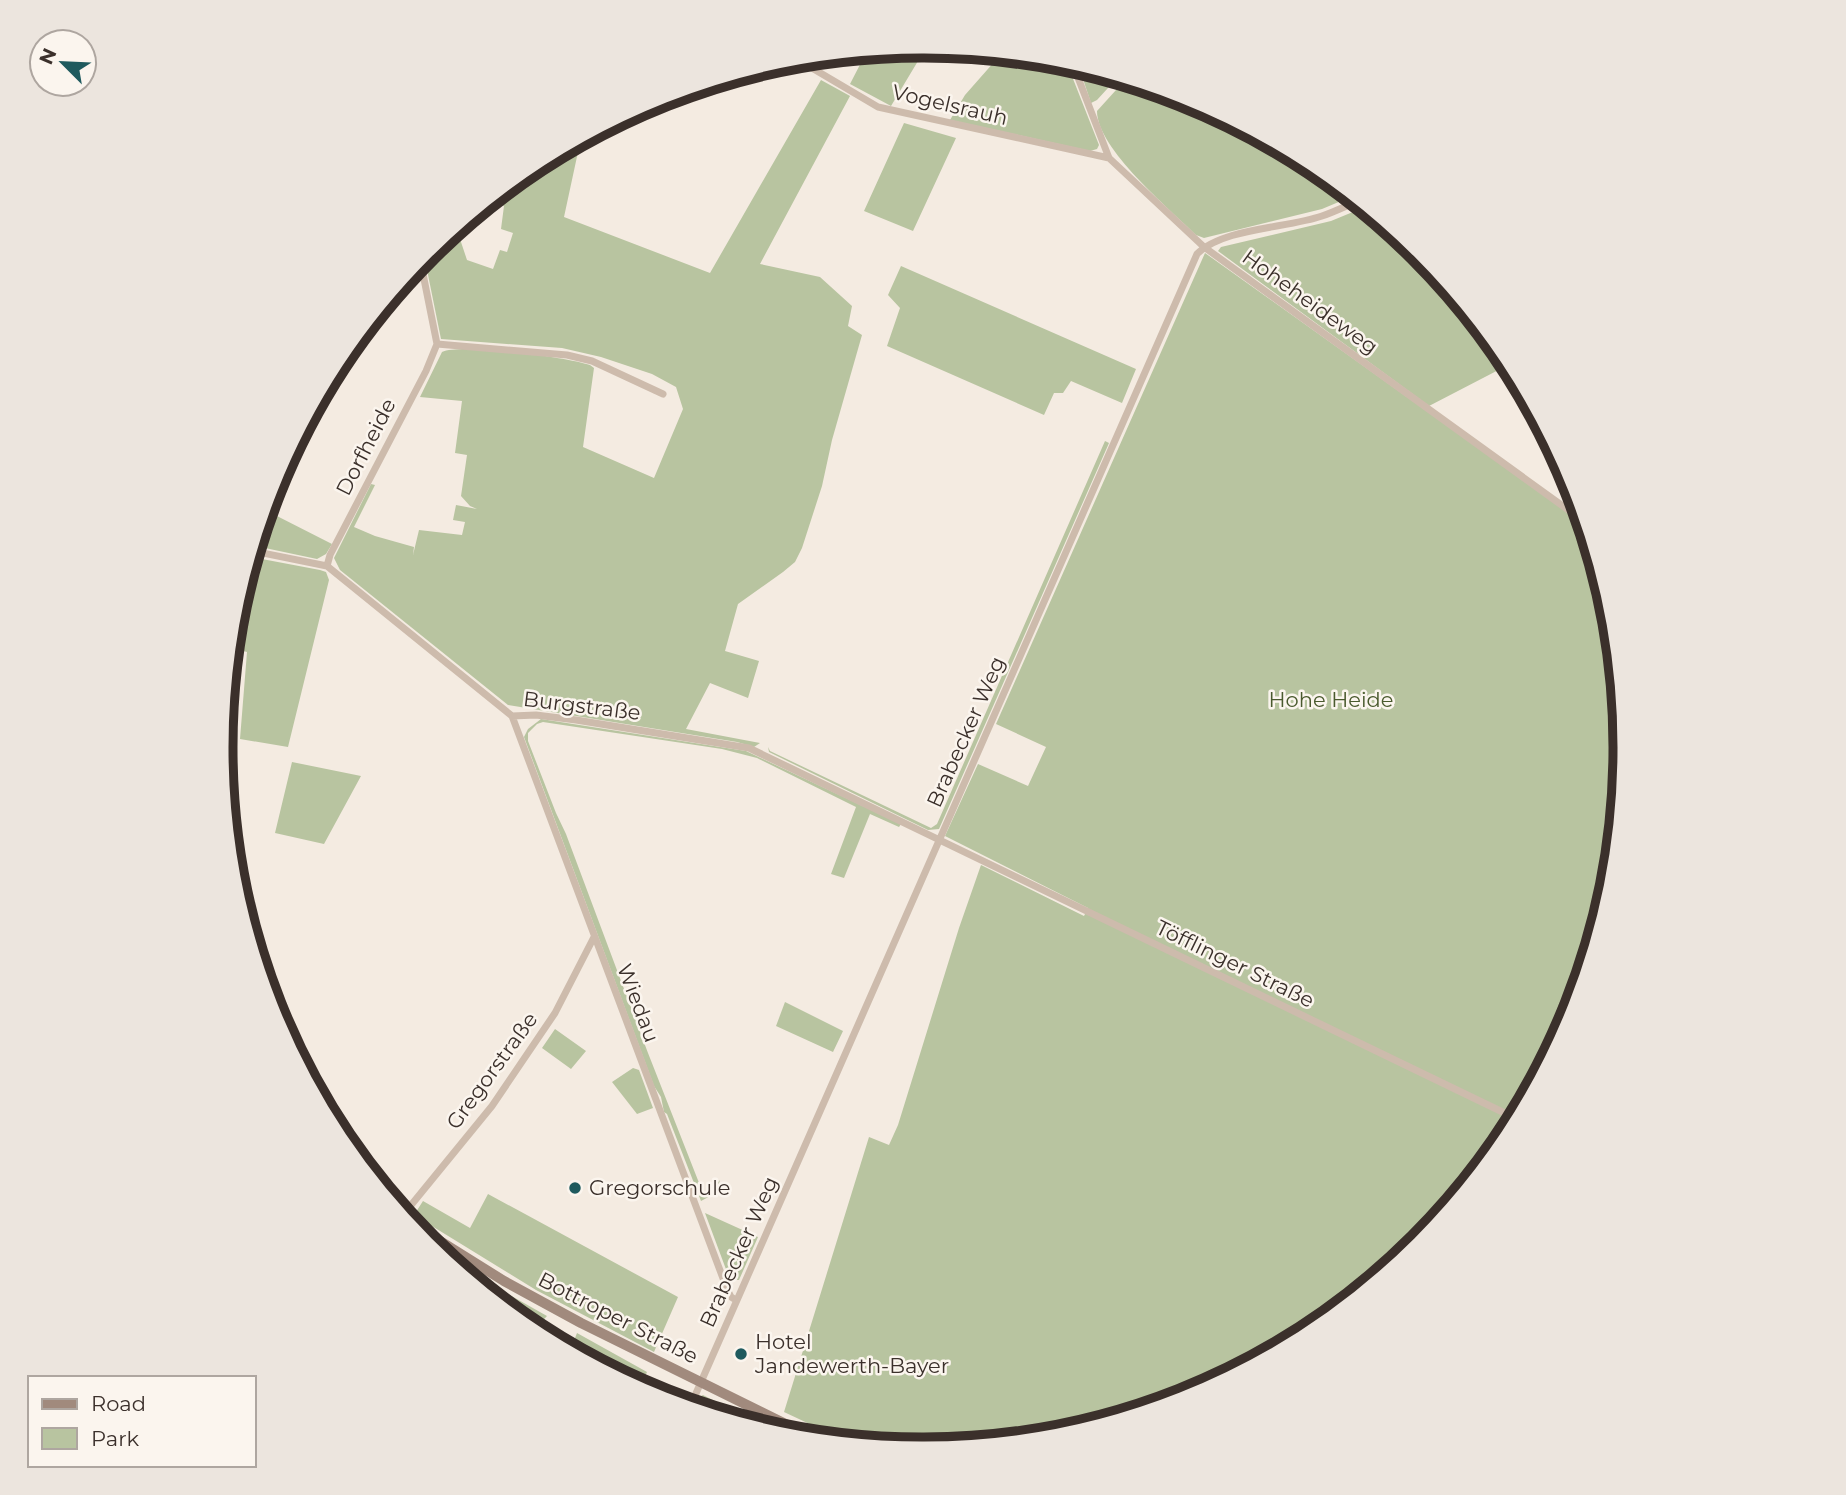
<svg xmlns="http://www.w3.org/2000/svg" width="1846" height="1495" viewBox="0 0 1846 1495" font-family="Montserrat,sans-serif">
  <rect width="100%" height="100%" fill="#f4ebe1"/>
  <path fill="#b8c4a0" d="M927,46L891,106L850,84L867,51Z
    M1002,53L1066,61L1099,145L1097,149L1090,151L950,120L965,95Z
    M1078,64L1118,77L1097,100L1091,103Z
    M1126,79L1192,99L1313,164L1353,196L1322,209L1212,236L1204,238L1196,235C1170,209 1097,149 1097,111Z
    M821,80L850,96L760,264L820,277L852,306L848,326L862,335L832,440L822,486L802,548L795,562L783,572L738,604L725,651L759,661L748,698L710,683L686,729L760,743L754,747L737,742L508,705L340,570L334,558L371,484L375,485L354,527L375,536L414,547L413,555L419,530L462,535L465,522L453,520L456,505L477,509L470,506L461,496L467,455L455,453L462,401L420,397L442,352C462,343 567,357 590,365L594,368L583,447L654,478L683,409L676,387L652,374L601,357L562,348L441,339L424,255L456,227L467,260L493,269L500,250L507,252L513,233L501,229L504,206L487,201L533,164L581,138L564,217L710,273Z
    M904,123L956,138L913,231L864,211Z
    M1365,207L1420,251L1510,364L1429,406L1218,251L1221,247L1331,221Z
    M1205,253L1585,524L1612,611L1625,748L1611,885L1571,1017L1506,1138L1419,1244L1313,1331L1191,1396L1060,1436L923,1449L848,1442L784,1412L869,1137L889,1145L898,1125L959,928L981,865L1084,916L1088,908L945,836L978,764L1028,786L1046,747L996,724Z
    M901,266L1136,369L1122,403L1071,381L1063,393H1054L1044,415L887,346L900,308L888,295Z
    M1105,441L1109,443L939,829L928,830L769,752L768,747L770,751L931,828L937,824Z
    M273,514L332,544L326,554L317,559L265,548Z
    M251,557L320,570L326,572L329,580L288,747L240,739L247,652L231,648L235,610Z
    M541,719L746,751L901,824L899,827L870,814L844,878L831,874L856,807L757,758L722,749L543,722L537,724L528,733V741L556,813L566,834L648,1053L703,1193L711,1190L720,1180L716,1193L701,1201L667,1114L664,1112L661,1097L654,1086L524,737L528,729Z
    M292,762L361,776L324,844L275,833Z
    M785,1002L843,1031L833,1052L776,1026Z
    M555,1029L586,1051L571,1069L542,1048Z
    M633,1068L639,1070L653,1108L637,1114L612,1082Z
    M488,1194L678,1297L654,1352L536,1290L414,1215L423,1201L470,1228Z
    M705,1213L758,1237L739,1280H730Z
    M499,1289L547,1316L533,1331L495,1295Z
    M577,1333L647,1372L640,1388L570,1351Z
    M703,1395L780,1434L692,1408L697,1398Z"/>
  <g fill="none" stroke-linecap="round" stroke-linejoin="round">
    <path stroke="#cdbbac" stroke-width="7" d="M795,58L878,107L1109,158
      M1072,62L1109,158L1204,247L1585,522
      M437,344L567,355L592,361L663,394
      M253,551L327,566L512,716L536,715L576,720L749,748L1517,1119
      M327,566L330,555L426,371L437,344L420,259
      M512,716L727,1289L731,1297L736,1300
      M403,1215L492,1106L555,1013L594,937
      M690,1407L1197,254C1222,228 1288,228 1322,216C1334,212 1346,206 1358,201
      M784,1424L785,1436"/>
    <path stroke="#a18a7d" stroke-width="10" d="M408,1221L504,1281L581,1323L816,1439"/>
  </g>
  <g fill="#1f5a5e" stroke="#fbf5ee" stroke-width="2.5">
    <circle cx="575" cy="1188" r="7"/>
    <circle cx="741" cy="1354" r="7"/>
  </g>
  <g text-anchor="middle" stroke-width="5" stroke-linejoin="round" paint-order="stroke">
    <g font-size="21" fill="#3b302b" stroke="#fbf5ee">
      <text transform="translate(950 105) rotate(13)" y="7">Vogelsrauh</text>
      <text transform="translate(1310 302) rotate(36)" y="7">Hoheheideweg</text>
      <text transform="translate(366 447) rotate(-63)" y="7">Dorfheide</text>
      <text transform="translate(582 706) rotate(7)" y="7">Burgstraße</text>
      <text transform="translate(966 732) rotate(-66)" y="7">Brabecker Weg</text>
      <text transform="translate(1235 964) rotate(26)" y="7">Töfflinger Straße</text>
      <text transform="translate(638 1003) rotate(69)" y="7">Wiedau</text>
      <text transform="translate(492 1071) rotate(-54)" y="7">Gregorstraße</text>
      <text transform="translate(739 1252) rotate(-66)" y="7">Brabecker Weg</text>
      <text transform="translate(618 1318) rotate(27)" y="7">Bottroper Straße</text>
    </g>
    <g font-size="21" fill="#4a5a2e" stroke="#fbf5ee">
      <text x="1331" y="707">Hohe Heide</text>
    </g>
    <g font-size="21" fill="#3b302b" stroke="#fbf5ee" text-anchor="start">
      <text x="589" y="1195">Gregorschule</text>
      <text x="755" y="1349">Hotel<tspan x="755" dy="24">Jandewerth-Bayer</tspan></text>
    </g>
  </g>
  <path d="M0 0H1846V1495H0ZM922 58H924A689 689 0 0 1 1613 747V748A689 689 0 0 1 924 1437H922A689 689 0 0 1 233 748V747A689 689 0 0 1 922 58Z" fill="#ece5de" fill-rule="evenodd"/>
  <path fill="none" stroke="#3b302b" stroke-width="9" d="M922 58H924A689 689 0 0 1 1613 747V748A689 689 0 0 1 924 1437H922A689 689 0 0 1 233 748V747A689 689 0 0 1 922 58Z"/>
  <rect x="28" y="1376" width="228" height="91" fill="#fbf5ee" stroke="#aea6a0" stroke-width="2"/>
  <rect x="42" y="1399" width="35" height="10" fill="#a18a7d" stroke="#aea6a0" stroke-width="2"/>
  <text x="91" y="1411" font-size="21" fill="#3b302b">Road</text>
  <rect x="42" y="1428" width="35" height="21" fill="#b8c4a0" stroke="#aea6a0" stroke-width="2"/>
  <text x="91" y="1446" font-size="21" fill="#3b302b">Park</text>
  <g transform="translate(63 63) rotate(294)"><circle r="33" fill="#fbf5ee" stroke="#aea6a0" stroke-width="2"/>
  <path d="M0-5L12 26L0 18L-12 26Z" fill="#1f5a5e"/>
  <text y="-10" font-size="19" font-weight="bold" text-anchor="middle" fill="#3b302b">N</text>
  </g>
</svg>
